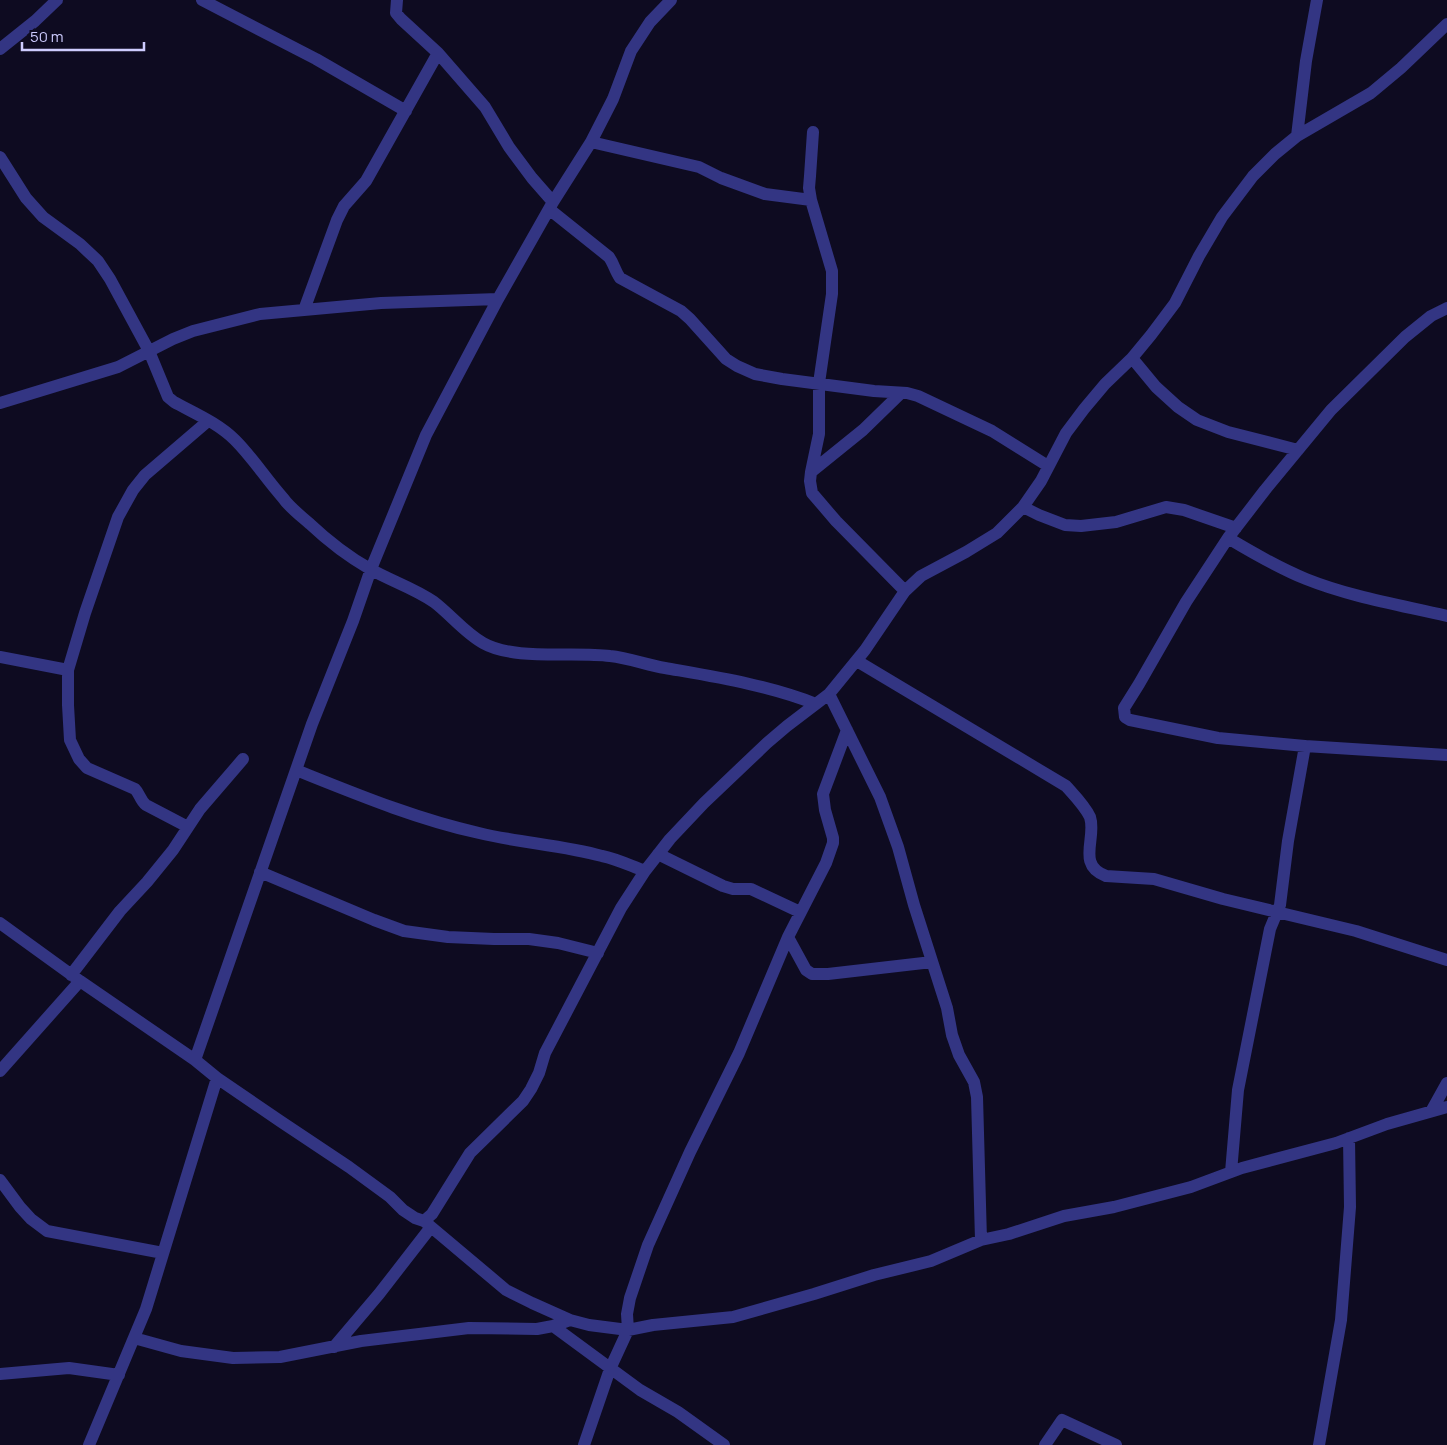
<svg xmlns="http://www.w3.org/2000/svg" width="1447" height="1445" viewBox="0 0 1447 1445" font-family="Manrope,sans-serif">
  <rect width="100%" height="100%" fill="#0e0b21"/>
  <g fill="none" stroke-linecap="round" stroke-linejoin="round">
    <path stroke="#333583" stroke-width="12" d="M202,0L316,59L406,111
      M397,0L396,13L401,19L438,53L485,107L509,147L532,178L553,202
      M0,49L35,21L57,0
      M813,132L810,176L809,188L811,200L832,271V294L819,383V434L811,472L810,481L812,493L836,521L905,591
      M1297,136L1306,61L1317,0
      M591,142L699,167L721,178L765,194L811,200
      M0,157L26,198L43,217L80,244L98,261L110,279L149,351L168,397L174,402C194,413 218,423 235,440C253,458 266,479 283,498C290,508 301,516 310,524C328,541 349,557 370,569C391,581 414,588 434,602C451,615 465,633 483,643C514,661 574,651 610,656C629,658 647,665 665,668C716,677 768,685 816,704
      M549,209L609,257C614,264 615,271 620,278L681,311L690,319L726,359L737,366L755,374L782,379L874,391L907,393L918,396L992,431L1048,466
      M1447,308L1431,316L1405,337L1331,410L1265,490L1228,538L1186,602L1139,684L1124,708L1125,717L1130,720L1218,738L1305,746L1447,755
      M304,310L337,220L344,206L366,181L438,53
      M1132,358L1156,387L1178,407L1197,420L1228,432L1298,450
      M0,403L118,367L173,339L193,331L260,314L381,303L498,299
      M811,472L863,430L901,393
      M1023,507L1039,515L1065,525L1081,526L1116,522L1166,507L1184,510L1236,528
      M1228,538C1253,553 1279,568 1306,579C1351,597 1400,605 1447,616
      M0,657L68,670
      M857,661L1066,786C1074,795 1085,806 1090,817C1097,838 1076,865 1106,876L1154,879L1223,899L1356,931L1447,960
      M829,694L880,797L898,847L914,905L947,1008L952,1035L959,1055L974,1082L977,1097L981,1240
      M296,770C356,794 416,819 479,833C520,843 562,845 602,856C617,859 631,866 645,871
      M188,827L146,805C140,800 140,794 135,789L87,768L79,759L70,740L68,705V670L85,613L118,517L133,490L145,475L208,421
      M658,854L723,886L733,889H751L800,912
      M260,872L374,920L404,931L448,937L494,939H529L558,943L598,953
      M0,923L80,981L195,1060L217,1078L280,1121L349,1167L390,1197L403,1210L415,1218L424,1221L506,1290L532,1303L570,1320L589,1325L628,1330L653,1325L733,1317L814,1294L874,1275L931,1261L981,1240L1009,1234L1064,1216L1114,1207L1191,1187L1242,1168L1336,1143L1387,1124L1447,1107
      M788,937L806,970L812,974H828L932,962
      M71,975L120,911L147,882L173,850L200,809L243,759
      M195,1060L312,724L353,621L371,569L426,435L498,299L553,202L591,142L613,99L631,51L650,22L671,0
      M0,1071L80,981
      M1432,1110L1447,1083
      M1231,1172L1238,1090L1270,929L1280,905L1288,841L1305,746
      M0,1180L20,1207L31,1219L47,1231L163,1253
      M424,1221L432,1214L470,1153L523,1101L531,1089L539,1073L545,1053L621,908L645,871L670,839L704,803L767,743L787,726L829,694L865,650L905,591L921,576L966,552L997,533L1023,507L1041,481L1066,433L1084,409L1105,384L1132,358L1151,335L1175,303L1199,256L1222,217L1253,176L1275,154L1297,136L1371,93L1401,68L1447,24
      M553,1326L640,1390L678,1412L724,1445
      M134,1338L181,1351L233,1358L280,1357L361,1341L469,1328L537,1329L553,1326L570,1320
      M334,1347L379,1294L431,1227
      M0,1374L69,1368L119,1375
      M89,1445L146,1309L217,1078
      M584,1445L610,1369L628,1330L627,1314L630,1298L648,1245L690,1152L739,1053L788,937L826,863L833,843V838L825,810L823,794L847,730
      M1045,1445L1062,1420L1116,1445
      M1319,1445L1341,1320L1350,1207L1349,1138"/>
  </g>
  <path d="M22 42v8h122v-8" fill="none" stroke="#ceccff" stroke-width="2.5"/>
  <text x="30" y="42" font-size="15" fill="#ceccff" stroke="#0e0b21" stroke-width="4" paint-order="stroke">50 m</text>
</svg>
